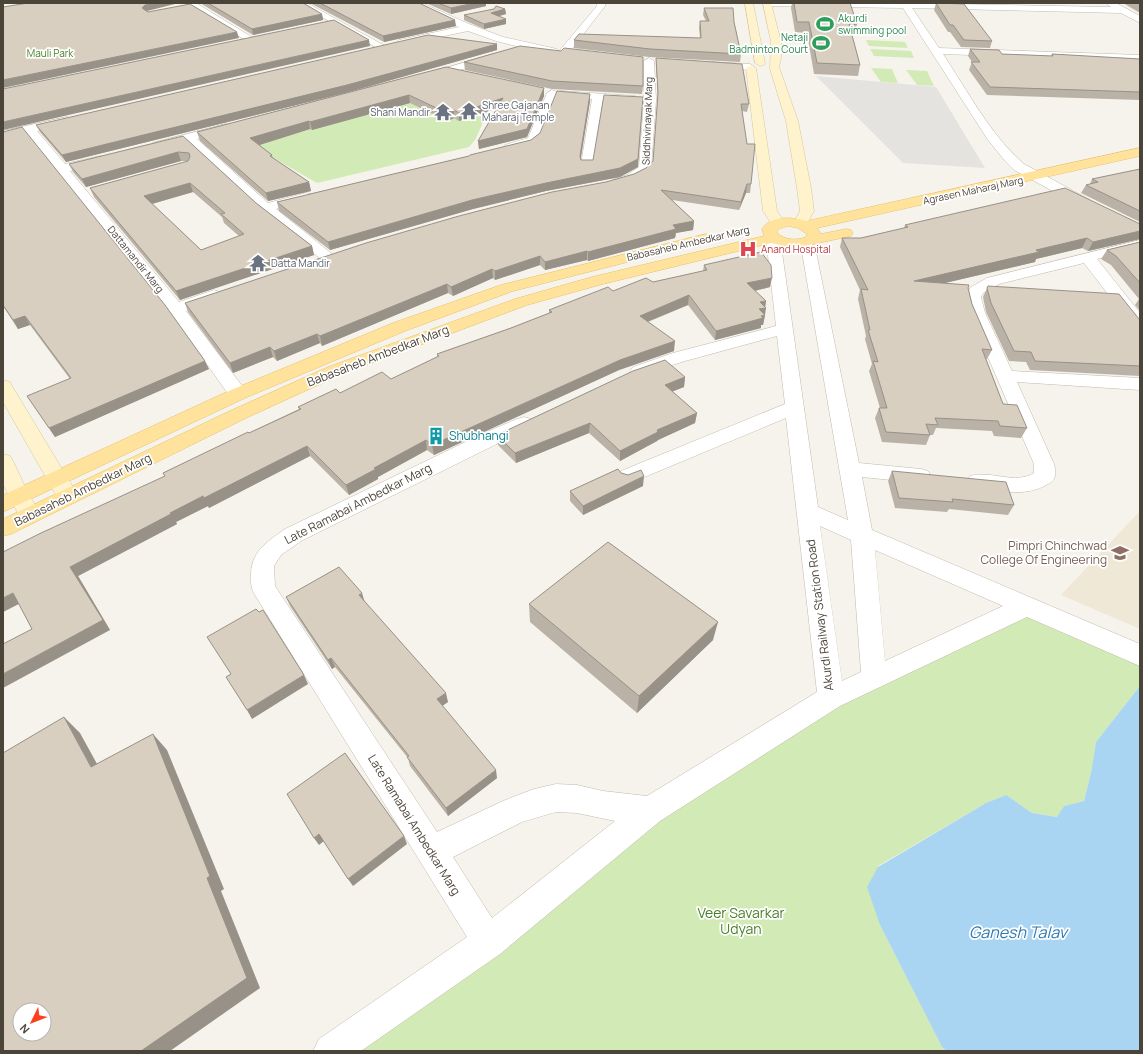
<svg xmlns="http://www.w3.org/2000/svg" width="1143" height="1054" viewBox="0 0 1143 1054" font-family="Manrope,sans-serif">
  <rect width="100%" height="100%" fill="#f6f3ec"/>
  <path fill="#efe8d6" d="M1140,511V629L1061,595Z"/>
  <path fill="#d2eab5" d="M866,40L905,42L908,48L869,46Z
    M870,49L911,51L914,58L874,56Z
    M871,68L892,69L898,83L881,82Z
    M906,70L927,71L934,86L917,85Z
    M440,91L493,100L475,140L469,147L317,183L248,143Z
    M1029,607L1140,655V686L1096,742L1091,773L1084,801L1064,806L1058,817L1032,813L1006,795L986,803L878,866L880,925L942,1047L947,1051H353L659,820L836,698Z"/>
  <path fill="#e5e3e0" d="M816,76L936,87L985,168L903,163Z"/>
  <path fill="#a9d4f2" d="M1140,686V1051H947L942,1047L880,925L867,887L878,867L986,803L1006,795L1032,813L1057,817L1064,806L1084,801L1091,773L1096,742Z"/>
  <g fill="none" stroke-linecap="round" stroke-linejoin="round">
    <g stroke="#c2bbae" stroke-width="1">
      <path id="street" d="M186,3H196L255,39L250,42L247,41Z
        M297,3H307L387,47L385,49H379Z
        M411,3H422L469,24L503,37L557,49L559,51L554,54L535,51L496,41L468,31L402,45L399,44L397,42L399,40L459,27Z
        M597,3H605V6L568,54H560L559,52L560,50L597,6Z
        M763,3H900L1111,7L1106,3H1116L1140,16V23L1121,13L912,8L939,48L1140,55V61L943,54C967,90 991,136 1024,164L1090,200L1092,203L1090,206L1085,207L1080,206L1014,170L1006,162L988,140L903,8L767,6Z
        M493,54L498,57L497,59L426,80L421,77L422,75Z
        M649,58L654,61L656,100L651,169C645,179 626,188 614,185L612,182L614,179L627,175L639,167L644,100V61Z
        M713,62L750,64L755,67L750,70L709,67L708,65L709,63Z
        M552,90L557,92L561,91L635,96L641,99L635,102L603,100L593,164L592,167H582L581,164L592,99L561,97L557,95L537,143C527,147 516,153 505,151L503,148L505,145L528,138L547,93Z
        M67,117L71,118L73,120L71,122L37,131L65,164L100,156L104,157L106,160L104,163L70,171L179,302L214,290L220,292L222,295L220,298L186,311L245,390L247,394L245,398L238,400L231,398L170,312L26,133L3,139V131Z
        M226,124L230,125L232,128L230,131L197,139L268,203L306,193L311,194L313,197L311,200L276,209L332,254L335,257L332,260L327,262L322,260L260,211L186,142L157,150L153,149L151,146L153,143Z
        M773,234L778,235L780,238L818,507L848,520L802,252L798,243L800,240L805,239L810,240L816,252L859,463L921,469L928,471L931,476L928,481L921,483L862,477L872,530L1140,644V666L1027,617L840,706L660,821L500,954L361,1051H313L319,1039L467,937L255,595C251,588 251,584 251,577C250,552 267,542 285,529L482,434L517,419L524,417L531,419L534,423L531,427L301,541L281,555L274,566L275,586L437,832L503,801L534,789L556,784L577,785L603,791L647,796L817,692L786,418L635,481L628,483L621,481L618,476L621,471L785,404L777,336L685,361L639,376L633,375L630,371L633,367L673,353L776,326L766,238L768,235ZM820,526L851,540L861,672L842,681ZM875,550L1003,606L885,661ZM556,812L577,813L615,821L492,918L453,857L522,822Z
        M1140,240V248L1097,259L1140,313V329L1134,328L1084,263L999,284L983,293L981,297L985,313L1012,371L1140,378V390L1017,382L1054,464C1055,468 1056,473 1055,476C1054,481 1050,483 1046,485C1027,497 991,492 970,486L967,481L970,476C991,470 1015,485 1034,473V464L969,313L965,297L971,287L987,278Z"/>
    </g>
    <g stroke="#d6c79b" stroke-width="1">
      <path id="secondary" d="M745,3H753L765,63L764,65L760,66L755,63Z
        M763,3H771L781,42V58L779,67L798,121L811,188L814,211L805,227L800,228L795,227L793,224L800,211L797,188L786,121L770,69L771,42Z
        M751,65L756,68L777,211L785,223L783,226L778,227L773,226L763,211L746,68Z
        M3,380L10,382L12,386L76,492L79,497L76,502L68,505L60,502L3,402Z
        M3,454L10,456L13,461L29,495L41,515L38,521L30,523L22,521L3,484Z"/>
    </g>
    <g stroke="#e6c16a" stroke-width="1">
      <path id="primary" d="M1140,148V156L817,228L821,234L846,229L851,230L853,233L851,236L795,248L771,243L603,284L527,305L340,375L246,418L11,534L3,536V519L232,410L328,367L515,299L592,277L764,236L762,229C771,215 792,217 806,221ZM789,226L798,228L807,234L806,237C797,241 784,240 777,233V230Z
        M706,234L711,235L713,238L711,241L513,291L405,331L245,398L3,512V495L231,390L393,323L501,285Z"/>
    </g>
    <use href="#street" fill="#fff" fill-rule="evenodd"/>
    <use href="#secondary" fill="#fff3cd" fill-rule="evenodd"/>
    <use href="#primary" fill="#ffe39c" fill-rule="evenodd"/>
  </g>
  <path fill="#bab2a6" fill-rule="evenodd" d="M200,3H303L322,14L323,20L253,35Z
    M310,3H419L456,26L384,42Z
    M426,3H486V6L451,14Z
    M792,3H794L857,24L854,35H852L860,65L858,76L814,74L807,33L795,32L791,8Z
    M936,3L992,41L990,48L961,47L950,32H948L934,10Z
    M1123,3H1140V13Z
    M704,8L734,22L741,54L740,62L649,57L574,48V40L700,38L699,28L700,21H706L703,15Z
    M505,9L506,14L499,16L506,24L484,29L464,20V15Z
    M970,49L1002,54L1051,56L1052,54L1140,59V100L987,95L969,70L972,62L968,56Z
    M497,50L349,92L66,162L40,132L36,125Z
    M561,51L643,86L642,94L552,89L465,70L464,62Z
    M656,58L749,104L747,112L742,111L751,184L750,193H746L739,210L672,200L694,221L693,230L676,233L675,238L588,261L587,260L545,270L540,265L495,280L493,278L453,296L448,293L322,346L320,343L277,361L273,357L233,373L188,312L185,303L634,174L646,168L653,161L658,100L656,66Z
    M446,67L544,96L527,137L479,149L478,141L497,108L459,121L454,118L448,121L410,103L312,130L310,129L259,145L272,155L273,158L309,182L311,191L268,201L200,141L197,132Z
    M590,94V101L580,158L581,160L638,167L620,177L546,191L473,209L330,250L279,211L277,202L469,156L531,140Z
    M183,136L256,203L312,246L314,255L180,300L94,197L90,188L189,161H181L86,187L73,172L69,164ZM193,192L222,217L224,223L239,236L201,250L152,204Z
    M1140,169V222L1081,193L1086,185L1090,184L1092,179Z
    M1140,224V239L1088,251L1082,248L1036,259L1035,262L944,283L968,288L972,304L992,350L987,359H986L1003,404L1027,428L1021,438L994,436L992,431L936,428L933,435H930L926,445L882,442L875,418L879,408H880L869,371L872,364L865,339L866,336L858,299L860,290L840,247L842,238H861L904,228L905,225Z
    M1140,242V311L1135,305L1139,299L1111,265L1101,259L1107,250Z
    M704,265L770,287L755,291L766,301L765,307V315L763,325H761V328L715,340L688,305L648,322L674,351L619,370L434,455L427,450L378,477V479L349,495L310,456L209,508L208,506L176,522L177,524L78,576L110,630L32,629L19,604L3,612L165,476L163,473L249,433L299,409L298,407L340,393L391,379L437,357V354L511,328L549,313V310L613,291L703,271Z
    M988,286L1140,319V376L1030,370L1026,362L1009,361L986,312L983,297Z
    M3,306L209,369L55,437L27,396L70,379L30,325L18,329Z
    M685,377L684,387L672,391L697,413L695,423L658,440L657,441L620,461L589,433L516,463L498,445L497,435Z
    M892,471L1014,505L1008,515L949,509L947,512L895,508L888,481Z
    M621,473L628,475L643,486L583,515L570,501V491Z
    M286,597L365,602L448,702L442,706L497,778L448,816L410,766L408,758L335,667L332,669L290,606Z
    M529,604L713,640L637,713L530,622Z"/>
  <path fill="#979187" d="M3,3H13L3,4Z
    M152,3H179L147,11L145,14L142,8L145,5Z
    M475,3H486V6L451,14V8Z
    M505,9L506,14L492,18L491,13Z
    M322,14L323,20L253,35L252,29Z
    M506,19V24L484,29V24Z
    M455,20L456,26L384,42L383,36Z
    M237,32L239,38L3,88V80Z
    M369,40L370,46L3,130V122Z
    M497,44V50L349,92L66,162L62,155Z
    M544,88V96L527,137L479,149L478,141Z
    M590,94V101L580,164V156Z
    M409,95L410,103L312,130L310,122Z
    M643,97L638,167L620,177L546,191L473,209L330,250L328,242L472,200L546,183L620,168Z
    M503,98L504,106L459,121V113Z
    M454,110V118L448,121L447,113Z
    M309,121L310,129L253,147L250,138Z
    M178,152L181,161L86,187L82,179Z
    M309,182L311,191L268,201L266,193Z
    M190,183L193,192L148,205L144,196Z
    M747,184L746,193L739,210L741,202Z
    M694,221L693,230L676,233L675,238L588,261V252L673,225Z
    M1140,231V239L1088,251L1093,242Z
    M1087,238L1082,248L1036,259L1035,262L911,291L914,281L1036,250Z
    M312,246L314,255L180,300L176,291Z
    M587,251V260L545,270V262Z
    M540,256V265L495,280V271Z
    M492,269L493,278L453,296L451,287Z
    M772,278L770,287L745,293L747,283Z
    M447,284L448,293L322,346L320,336Z
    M689,295L688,305L639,325L640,316Z
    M766,301L765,308H766L765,315L763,325H761V328L715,340L716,331L757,319L760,302Z
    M25,316L30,325L18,329L13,320Z
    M317,334L320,343L277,361L274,351Z
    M675,341L674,351L619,370L434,455L432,445L620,360Z
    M270,347L273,357L233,373L230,363Z
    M205,361L209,369L55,437L49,428Z
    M685,377L684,387L664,395L665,385Z
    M697,413L695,423L658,440L657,441L620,461V451L657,430Z
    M590,423L589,433L516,463L515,453Z
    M426,440L427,450L378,477V479L349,495L346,485L374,468Z
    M307,446L310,456L209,508L204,498Z
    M644,476L643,486L583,515V506Z
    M203,496L208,506L176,522L177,524L78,576L110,630L3,688V674L103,620L70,567L170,513Z
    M13,593L22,602L3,612V598Z
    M362,593L365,603L359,595Z
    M718,622L713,640L637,713L639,696Z
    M331,658L335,667L332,669L328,660Z
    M304,675L308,684L252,719L247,710Z
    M446,693L448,702L439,708L437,699Z
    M64,717L80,733L107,782L91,767Z
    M153,734L167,750L224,889L221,891L260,988L170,1051H141L207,878Z
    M496,770L497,778L448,816L446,808Z
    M319,834L324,841L319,845L314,838Z
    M404,836L407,844L353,886L348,879Z"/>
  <path fill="#d8cfc1" stroke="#979187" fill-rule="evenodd" d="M28,3H152L145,5L142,8L148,12L190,4L237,32L3,80V7Z
    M208,3H303L322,14L252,29Z
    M320,3H419L455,20L383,36Z
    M438,3H475L451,8Z
    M794,3H850L857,24H849L860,65L817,63L809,22H797Z
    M936,3L964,4L992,41L964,40L953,25H950Z
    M496,6L505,9L491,13L506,19L484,24L464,15L494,9Z
    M704,8H733L734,22L741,54L650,49L574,40L579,34L701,38L700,21H709Z
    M334,20L369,40L3,122V89Z
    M428,35L497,44L347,85L62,155L36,125Z
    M520,46L561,51L564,48L643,57V86L552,81L464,62Z
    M970,49L999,50L1002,54L1053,56L1052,54L1140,59V92L990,87L971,62H980Z
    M656,58L742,64L749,104H741L747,144H755L751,184H747L741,202L661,190L694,221L673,225L676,229L588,252L587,251L545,262L540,256L495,271L492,269L451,287L447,284L320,336L317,334L274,351L270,347L230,363L185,303L366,243L459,216L552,192L606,182L634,174L646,168L653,161L658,93Z
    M446,67L544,88L527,129L478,141L503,98L459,113L454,110L447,113L409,95L310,122L309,121L250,138L272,155L270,156L309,182L266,193L197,132Z
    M557,91L590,94L580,156L581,160H593L604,95L643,97L638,159L620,168L546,183L472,200L328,242L277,202L385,176L469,156L470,155L531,140L540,133Z
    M22,127L165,305L205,361L49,428L27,396L71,378L25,316L13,320L3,305V132Z
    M183,136L256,203L312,246L176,291L90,188L188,161L190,157L189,153L178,152L82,179L69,164ZM190,183L225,213L221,214L244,234L201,250L144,196Z
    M1140,169V211L1086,185L1098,182L1092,179Z
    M1065,188L1140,224V231L1093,242L1087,238L1036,250L1039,252L914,281L969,285L968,288L972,304L992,350L982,349L1003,404L1017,405L1027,428L1000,426L998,421L935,418L938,425L926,424L930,435L886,432L879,408H887L873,361L878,362L868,330H870L861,289L868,290L842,238H861L908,227L905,225Z
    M1140,242V283L1116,256L1107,250Z
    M761,252L771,265L772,278L747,283L766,301L760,302L766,308L759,309L765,315L761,316L763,318L716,331L689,295L640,316L675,341L620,360L432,445L426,440L374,468L376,469L346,485L307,446L204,498L203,496L170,513L171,514L70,567L103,620L3,674V644L32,629L13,593L3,598V552L41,533L165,476L163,473L248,432L249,433L301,409L298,407L336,389L340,393L382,372L391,379L439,356L437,354L511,328L552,312L549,310L608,287L613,291L646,278L653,282L707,270L704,265Z
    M988,286L1119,294L1139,319H1140V366L1035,361L1031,352L1014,351L991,303L987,288Z
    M665,360L685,377L665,385L697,413L657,430L658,432L620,451L590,423L515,453L497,435L633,371Z
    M618,469L621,473L628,475L641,470L644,476L583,506L570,491Z
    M892,471L1006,482L1014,505L952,499L953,502L899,498Z
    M608,542L718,622L639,696L529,604Z
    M339,567L362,593L359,595L446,693L437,699L496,770L446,808L407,757L409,756L331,658L328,660L286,597Z
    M256,609L259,612L263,610L304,675L247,710L226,677L231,674L207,637Z
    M64,717L91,767L153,734L210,876L207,878L247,978L141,1051H3V753ZM20,1010H44V1034H20Z
    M345,753L404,836L348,879L319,834L314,838L287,794Z"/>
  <defs>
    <g id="stadium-bare" transform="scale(1.38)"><path d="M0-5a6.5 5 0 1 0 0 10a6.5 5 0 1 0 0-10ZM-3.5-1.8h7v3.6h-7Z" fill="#2e9e5b" stroke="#fff" stroke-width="2.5" paint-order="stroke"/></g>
    <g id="temple-bare" transform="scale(1.38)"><path d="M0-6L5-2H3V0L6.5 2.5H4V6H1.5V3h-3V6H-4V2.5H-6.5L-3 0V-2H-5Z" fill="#6b7280" stroke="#fff" stroke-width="2.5" paint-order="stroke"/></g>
    <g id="hospital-bare" transform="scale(1.38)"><path d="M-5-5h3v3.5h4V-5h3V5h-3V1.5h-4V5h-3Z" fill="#e0444e" stroke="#fff" stroke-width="2.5" paint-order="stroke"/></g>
    <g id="building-bare" transform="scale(1.38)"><path d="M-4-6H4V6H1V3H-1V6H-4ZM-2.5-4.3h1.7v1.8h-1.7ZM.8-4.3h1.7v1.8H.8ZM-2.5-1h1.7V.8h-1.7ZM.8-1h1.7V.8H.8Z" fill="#0f9aa8" stroke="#fff" stroke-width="2.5" paint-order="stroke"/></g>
    <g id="university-bare" transform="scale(1.38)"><path d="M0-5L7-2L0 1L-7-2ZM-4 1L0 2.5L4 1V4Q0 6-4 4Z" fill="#8d6e63" stroke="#fff" stroke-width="2.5" paint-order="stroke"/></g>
  </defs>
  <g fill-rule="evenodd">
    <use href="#stadium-bare" x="825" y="24"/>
    <use href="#stadium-bare" x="821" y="43"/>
    <use href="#temple-bare" x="469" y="111"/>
    <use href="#temple-bare" x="443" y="112"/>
    <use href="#hospital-bare" x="748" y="249"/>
    <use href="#temple-bare" x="258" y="263"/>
    <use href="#building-bare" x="436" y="436"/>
    <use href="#university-bare" x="1120" y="553"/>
  </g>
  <g text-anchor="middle" stroke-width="3.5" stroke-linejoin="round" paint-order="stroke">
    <g font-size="10" fill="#27864d" stroke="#fff" text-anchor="start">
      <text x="838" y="22">Akurdi<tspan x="838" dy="12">swimming pool</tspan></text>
      <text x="808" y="41" text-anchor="end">Netaji<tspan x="808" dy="12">Badminton Court</tspan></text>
    </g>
    <g font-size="10" fill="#4a7f2a" stroke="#fff">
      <text x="50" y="57">Mauli Park</text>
    </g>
    <g font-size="10" fill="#5b616d" stroke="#fff" text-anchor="start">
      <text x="482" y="109">Shree Gajanan<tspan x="482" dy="12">Maharaj Temple</tspan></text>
      <text x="430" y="116" text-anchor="end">Shani Mandir</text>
      <text x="271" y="267">Datta Mandir</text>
    </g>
    <g font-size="10" fill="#4b4439" stroke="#fff">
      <text transform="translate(647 121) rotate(-88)" y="4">Siddhivinayak Marg</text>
      <text transform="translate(973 190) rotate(-12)" y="4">Agrasen Maharaj Marg</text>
      <text transform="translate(688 243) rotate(-13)" y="4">Babasaheb Ambedkar Marg</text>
      <text transform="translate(136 259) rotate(51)" y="4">Dattamandir Marg</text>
    </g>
    <g font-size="10" fill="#be3a42" stroke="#fff" text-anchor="start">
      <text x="761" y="253">Anand Hospital</text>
    </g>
    <g font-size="12" fill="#4b4439" stroke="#fff">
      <text transform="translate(378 356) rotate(-21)" y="4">Babasaheb Ambedkar Marg</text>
      <text transform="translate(83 490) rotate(-26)" y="4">Babasaheb Ambedkar Marg</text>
      <text transform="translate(358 504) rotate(-27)" y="4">Late Ramabai Ambedkar Marg</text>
      <text transform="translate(820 615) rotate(-97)" y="4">Akurdi Railway Station Road</text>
      <text transform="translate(414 825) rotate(58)" y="4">Late Ramabai Ambedkar Marg</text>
    </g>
    <g font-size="12" fill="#0d838f" stroke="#fff" text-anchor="start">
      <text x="449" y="440">Shubhangi</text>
    </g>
    <g font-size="12" fill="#785e54" stroke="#fff" text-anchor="end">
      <text x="1107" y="550">Pimpri Chinchwad<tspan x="1107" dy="14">College Of Engineering</tspan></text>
    </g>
    <g font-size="14" fill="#4a7f2a" stroke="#fff">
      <text x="741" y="918">Veer Savarkar<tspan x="741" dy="16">Udyan</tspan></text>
    </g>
    <g font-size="16" font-style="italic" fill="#2e7ab2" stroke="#fff">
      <text x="1018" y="938">Ganesh Talav</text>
    </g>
  </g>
  <rect width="1143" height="1054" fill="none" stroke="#4b4439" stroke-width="8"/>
  <g transform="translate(32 1022) rotate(227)"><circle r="19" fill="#ffffff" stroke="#b7b4b0"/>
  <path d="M0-3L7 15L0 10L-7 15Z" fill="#fc3f1d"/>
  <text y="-6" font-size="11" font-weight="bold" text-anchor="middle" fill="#4b4439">N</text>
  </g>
</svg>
